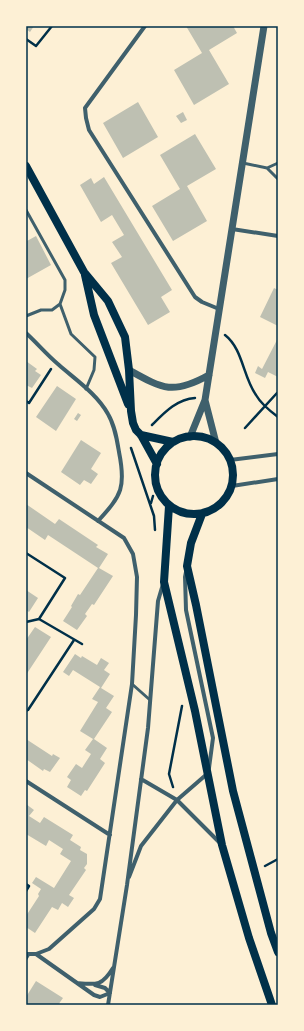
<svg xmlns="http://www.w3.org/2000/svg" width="304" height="1031" viewBox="0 0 304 1031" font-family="'Sofia Sans Condensed',sans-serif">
  <rect width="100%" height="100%" fill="#fdf0d5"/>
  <path fill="#bec0b2" d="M26,26H34L30,32L26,29Z
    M186,26H233L237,33L209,50L229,84L194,105L174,70L202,53Z
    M138,102L158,137L123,158L103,123Z
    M183,112L187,120L181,123L176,116Z
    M195,134L216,169L187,186L207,221L173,241L152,206L180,189L160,155Z
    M104,177L172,290L161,297L170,312L148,325L111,263L122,257L112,242L124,235L112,215L101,222L80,185L91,178L94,184Z
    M36,236L51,265L26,279L27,241Z
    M274,288L278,290V326L260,317Z
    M278,338V377L268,372L265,378L255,373L258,366L262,369Z
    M26,361L37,369L35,371L41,375L32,388L26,385Z
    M57,386L76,399L56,431L36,417Z
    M78,413L81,415L77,421L74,419Z
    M81,440L101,453L91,469L98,474L91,484L84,480L80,485L61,472Z
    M26,504L55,524L59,519L98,545L96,547L108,554L99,568L113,576L94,605L92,604L85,614L87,616L77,630L63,621L72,607L71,606L78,594L80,595L98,568L48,535L45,540L26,527Z
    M26,590L38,598L29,612L26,610Z
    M35,627L51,637L26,675V640Z
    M75,654L81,658L82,656L97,665L101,658L109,663L104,670L110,674L101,688L114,696L106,708L112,712L94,739L107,748L100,759L105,763L87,791L85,790L81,796L67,787L71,780L67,777L76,764L82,768L91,754L85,750L93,739L80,731L98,702L92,699L100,687L73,670L69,676L63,672Z
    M26,739L52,756L53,754L60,758L50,772L44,769L43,771L26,759Z
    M26,804L34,810L29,816L40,823L44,817L73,835L70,840L81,847L80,850L87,854V864L84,868L86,870L69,895L74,898L68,907L62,903L58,910L52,907L35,933L26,927V916L39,896L38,894L41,889L32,883L36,877L54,888L71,861L60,854L63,849L49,840L46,846L26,834Z
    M36,981L63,998L58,1005H26V997Z"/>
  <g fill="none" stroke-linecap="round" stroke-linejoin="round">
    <path stroke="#003049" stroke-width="2.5" d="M26,39L36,46L52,26
      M225,335C243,349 243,377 256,395C261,404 270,411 278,417
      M26,401L29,403L51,369
      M152,425C164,413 177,399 195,398
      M245,428L277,393H278
      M131,448L154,516L155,530
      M151,503L153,496
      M26,553L65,578L39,619L26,622
      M39,619L82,644
      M26,711L28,710L74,640
      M173,787L169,774L182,706
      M265,866L278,859
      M26,884L29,886L26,891"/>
    <path stroke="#3f606c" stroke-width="3" d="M243,163L267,168L278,163
      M267,168L278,179
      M26,210L65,280V290L60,304L71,334L95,357L94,370L86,389
      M26,316L41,310H52L60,304
      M132,684L150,700
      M26,959L29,954"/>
    <path stroke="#3f606c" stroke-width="4" d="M145,26L85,108L86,118L89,130L195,297L202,302L219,309
      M232,229L278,236
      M26,333C37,343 47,355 59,365C76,380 97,394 108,414C115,426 117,440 119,452C126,487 122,495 98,521
      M230,460L278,454
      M26,473L124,538L133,554L137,577L136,615L132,684L100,899L94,909L49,949L36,954
      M232,486L278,479
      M186,572L185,577L186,610L213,738L209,768
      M141,779L177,800L221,844
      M26,781L110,835
      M129,877L141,846L177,800L207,774
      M26,954H36L94,995L100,997L110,993L105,988L95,985
      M77,983C97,985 102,986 113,968
      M108,1005L127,885L148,728L158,601L163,584"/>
    <path stroke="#3f606c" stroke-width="7" d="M129,370C163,389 173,395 209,375
      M205,400L216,443
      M190,437L205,400L264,26"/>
    <path stroke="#003049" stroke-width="8" d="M26,166L84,272L108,301L125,337L129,370L131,411L133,423L136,430L141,435L157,464
      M85,275L94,315L128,404
      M141,435L173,442
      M155 475a39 39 0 1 1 78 0a39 39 0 1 1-78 0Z
      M169,506L164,582L195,711L222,845L249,938L272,1005
      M202,514L191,543L187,566L196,605L233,791L271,933L278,952"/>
  </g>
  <rect width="304" height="1031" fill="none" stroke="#fdf0d5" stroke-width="54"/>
  <rect x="27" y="27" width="250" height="977" fill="none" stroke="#003049" stroke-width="1.5"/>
</svg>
